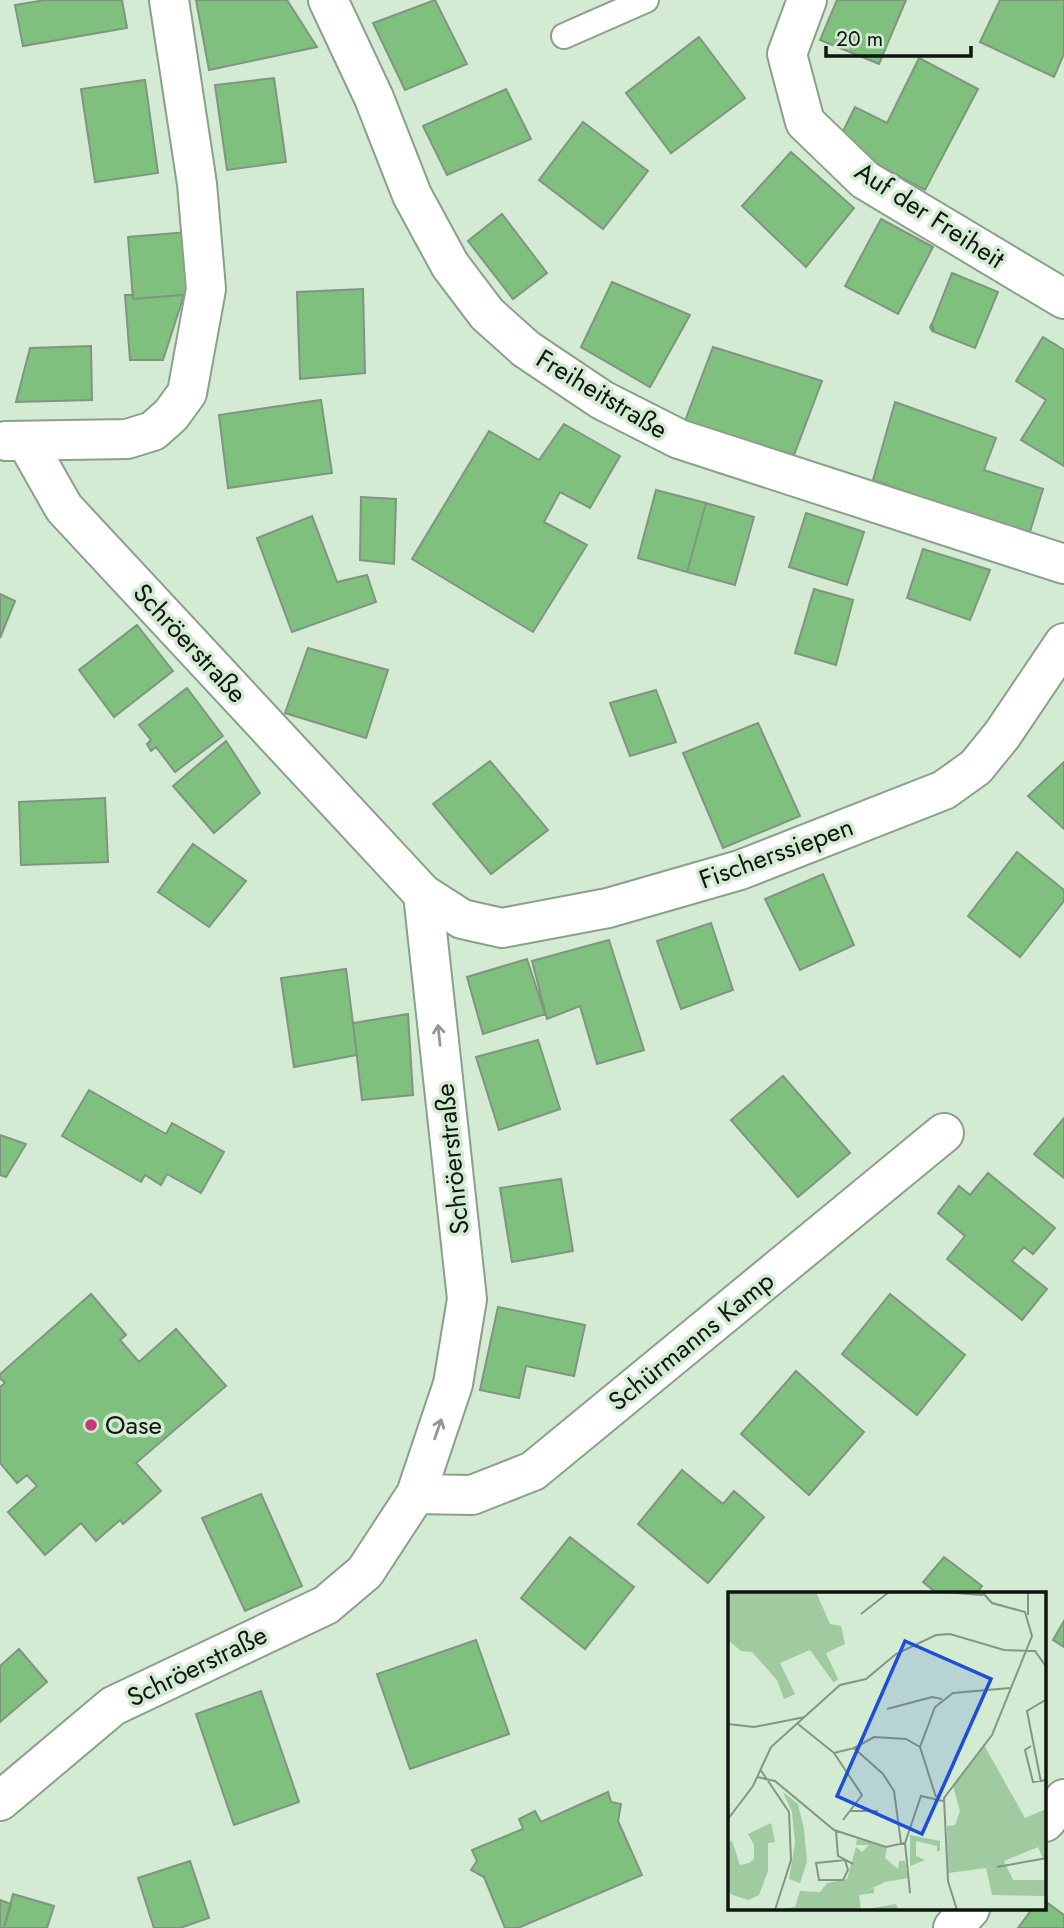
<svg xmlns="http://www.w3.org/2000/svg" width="1064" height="1928" viewBox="0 0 1064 1928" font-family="Jost,sans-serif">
  <rect width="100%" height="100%" fill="#d3ead3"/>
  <path fill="#7fc07f" stroke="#809580" stroke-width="2" d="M45,0H122L127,28L23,46L15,5Z
    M196,0H287L317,47L209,70Z
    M435,0L467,64L405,90L373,23Z
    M837,0H906L879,64L820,40Z
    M1000,0H1064V54L1054,77L980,42Z
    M699,37L745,98L671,153L626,93Z
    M919,58L978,89L925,190L837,143L855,107L887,123Z
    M274,78L286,162L227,170L215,85Z
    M145,80L158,173L95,182L81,89Z
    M506,89L531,139L447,175L423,126Z
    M583,122L648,171L603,229L539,180Z
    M791,152L854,208L806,267L742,206Z
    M502,214L547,273L513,299L468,241Z
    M881,219L933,247L898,314L845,286Z
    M188,232L193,294L133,299L128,237Z
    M952,273L998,292L975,348L932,331L930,327L931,325L934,330L932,324Z
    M612,282L690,315L650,387L581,347Z
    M363,289L365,373L300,379L297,292Z
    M125,295H133V299L184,295L163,360H130Z
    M1043,337L1064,350V466L1021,440L1046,400L1016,381Z
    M91,346L92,400L16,402L30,348Z
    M713,347L822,381L794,455L685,421Z
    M321,400L332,473L228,488L219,415Z
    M895,402L996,438L984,470L1043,489L1029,535L873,480Z
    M564,424L620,456L590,508L560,492L544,522L587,545L533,632L412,559L489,431L539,460Z
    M656,490L706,503L687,572L638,558Z
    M361,497L396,499L394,564L360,560Z
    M706,503L754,517L735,585L687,572Z
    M806,513L864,532L847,585L789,567Z
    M312,516L337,582L367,575L376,602L292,632L257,538Z
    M923,549L990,570L970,620L907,598Z
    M814,589L853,600L836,665L795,653Z
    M0,594L15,601L0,638Z
    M137,625L173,671L114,717L79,670Z
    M308,648L388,670L366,738L285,713Z
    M187,688L223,736L175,772L156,747L151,751L147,744L151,740L139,725Z
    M656,690L676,742L630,756L610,703Z
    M758,723L800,816L723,848L683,753Z
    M226,741L260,793L214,833L173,786Z
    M490,761L548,830L491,874L433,804Z
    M1064,762V829L1028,796Z
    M105,798L108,862L21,865L19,802Z
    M193,844L246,881L209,927L158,892Z
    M1017,852L1064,890V901L1020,957L968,916Z
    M823,874L854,945L800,970L765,899Z
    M711,923L733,990L681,1009L657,941Z
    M609,940L644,1050L597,1064L580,1006L547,1019L532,961Z
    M527,959L545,1014L483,1034L467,977Z
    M346,969L357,1055L294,1067L281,978Z
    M408,1014L413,1095L362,1100L353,1023Z
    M538,1040L560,1109L499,1130L476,1057Z
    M783,1076L850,1153L798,1197L731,1120Z
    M89,1090L166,1134L172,1123L224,1152L201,1193L167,1174L161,1185L145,1175L141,1182L62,1136Z
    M1064,1118V1178L1034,1154Z
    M0,1135L26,1144L6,1177L0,1175Z
    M988,1173L1055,1228L1033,1254L1024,1247L1012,1261L1047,1289L1022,1320L947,1259L965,1236L938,1213L959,1186L970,1195Z
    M561,1179L573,1251L512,1262L500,1188Z
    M91,1294L126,1335L120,1340L139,1362L176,1329L226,1386L136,1463L161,1491L123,1524L120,1520L96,1541L81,1523L45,1555L8,1512L37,1486L27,1475L17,1483L0,1463V1387L5,1383L0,1378V1374Z
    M890,1294L965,1355L917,1415L842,1354Z
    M498,1307L585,1325L574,1376L526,1366L519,1398L480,1390Z
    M796,1371L864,1432L809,1495L741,1434Z
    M682,1470L723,1504L734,1491L764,1517L708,1583L638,1524Z
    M261,1494L302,1586L245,1611L202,1518Z
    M570,1537L634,1587L585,1649L521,1598Z
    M944,1557L982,1586L976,1594H938L923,1582Z
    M1064,1621V1647L1053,1640Z
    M476,1640L509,1734L410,1769L377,1674Z
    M19,1649L47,1682L0,1722V1666Z
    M261,1691L299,1802L234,1825L196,1714Z
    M608,1792L611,1802L621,1804L618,1821L642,1875L518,1928H505L484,1877L471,1870L477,1861L472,1850L523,1829L519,1819L535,1811L541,1822Z
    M190,1861L209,1918L180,1928H154L138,1878Z
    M13,1894L54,1906L47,1928H4Z
    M0,1900L11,1904L4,1928H0Z
    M1045,1901L1064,1915V1928H1018L1032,1909H1045Z"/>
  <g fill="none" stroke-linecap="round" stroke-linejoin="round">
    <g stroke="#8ba08a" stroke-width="28">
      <path id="lane" d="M564,36L646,0"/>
    </g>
    <g stroke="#8ba08a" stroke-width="42">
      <path id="street" d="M328,0L374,98L412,195L450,265L487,314L526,349L602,400L679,439L1064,564
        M807,0L787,54L805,122L865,180L1064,299
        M6,441L127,439L153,431L171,415L187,393L206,289L197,184L169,0
        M26,441L64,508L423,894L462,919L502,928L608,908L740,870L944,790L976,767L1002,735L1064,643
        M416,1494L472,1495L533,1471L944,1133
        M0,1801L113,1706L326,1605L365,1572L416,1494L453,1384L467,1299L423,894
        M1045,1822L1064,1799
        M953,1928L970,1909"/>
    </g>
    <use href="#lane" stroke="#fff" stroke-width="24"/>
    <use href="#street" stroke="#fff" stroke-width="38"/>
  </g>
  <defs><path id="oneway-shaft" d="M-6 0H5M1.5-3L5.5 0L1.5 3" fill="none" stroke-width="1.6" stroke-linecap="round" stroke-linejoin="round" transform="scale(1.75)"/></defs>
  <g stroke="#939693">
    <use href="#oneway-shaft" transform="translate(439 1035) rotate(-96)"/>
    <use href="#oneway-shaft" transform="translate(438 1429) rotate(-71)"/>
  </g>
  <circle fill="#c13b7c" stroke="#d3ead3" stroke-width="2.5" cx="91" cy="1425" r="7"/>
  <g text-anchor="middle" stroke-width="7" stroke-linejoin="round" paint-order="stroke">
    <g font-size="26" fill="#0f160f" stroke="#d3ead3">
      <text transform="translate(930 215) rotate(33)" y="9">Auf der Freiheit</text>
      <text transform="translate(602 394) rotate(31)" y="9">Freiheitstraße</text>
      <text transform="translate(190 643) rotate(47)" y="9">Schröerstraße</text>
      <text transform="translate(776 853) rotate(-20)" y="9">Fischerssiepen</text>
      <text transform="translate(452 1159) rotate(-96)" y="9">Schröerstraße</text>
      <text transform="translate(691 1341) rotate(-39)" y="9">Schürmanns Kamp</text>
      <text transform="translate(197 1666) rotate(-26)" y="9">Schröerstraße</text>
    </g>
    <g font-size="26" fill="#0f160f" stroke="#d3ead3" text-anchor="start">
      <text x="105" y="1434">Oase</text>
    </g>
  </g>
  <g transform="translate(728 1592)">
    <rect width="318" height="318" fill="#d3ead3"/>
    <path d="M88,0L102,32L113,34L117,52L98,61L110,87L106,91L82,58L52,71L67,102L56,107L49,88L24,60L13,59L0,48V1ZM256,153L297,226L318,217V264L315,266L310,255L276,269L285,288H318V304L264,303L258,276L220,281L219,234L227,233L232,219L225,194ZM55,200L70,212L76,237L79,270L72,291L61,287L67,251L64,220ZM43,231L47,250L40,251V279L31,303L20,308L5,303L0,300V250L4,249L12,273L21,271L26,267V253L20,242ZM182,243L212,249V259L197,260L209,259V254L188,249V264L197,268L182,274ZM129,247L159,255L157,266L170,277L171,269H177L180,286L157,290L136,300L146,296V301L131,303L133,318L168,312L171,318H51L67,315L72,299L92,300L99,291L119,287L128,255L134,260L141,253H128Z" fill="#a0ca9f"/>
    <path fill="none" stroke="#859585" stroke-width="2" d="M214,0L255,3M133,22L161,0M300,23V0M159,117L204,105L214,107M0,132L26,135L77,125M70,132L106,161L126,156L155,182L166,199L173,251M303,154L297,158L305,190L319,188M126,156L146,145L178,147L192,155M106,161L134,203L115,228M32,177L61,220L63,268L47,318M29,185L47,189L106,238L158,255L177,251L193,204L215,209M313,190L299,119L319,107M208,205L192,155L207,115L225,101L282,96M123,219H150M0,227L25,194L43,155L112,93L138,87L168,62L208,43L222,42L276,58L307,59L319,76M108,239L110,264L125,272M177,251L182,301M117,268L120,278L115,288H91L88,271ZM269,275L319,266M229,318L220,289L216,206L264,143L304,44L297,20L264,11L254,0"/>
    <path fill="#1d4ed8" fill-opacity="0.15" stroke="#1d4ed8" stroke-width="3.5" d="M177,49L263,87L194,242L109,204Z"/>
    <rect width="318" height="318" fill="none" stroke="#0f160f" stroke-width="3.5"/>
  </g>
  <path d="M826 46v10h145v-10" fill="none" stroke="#0f160f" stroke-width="3.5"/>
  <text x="836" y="46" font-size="21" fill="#0f160f" stroke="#d3ead3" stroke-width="5" paint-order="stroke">20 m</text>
</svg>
